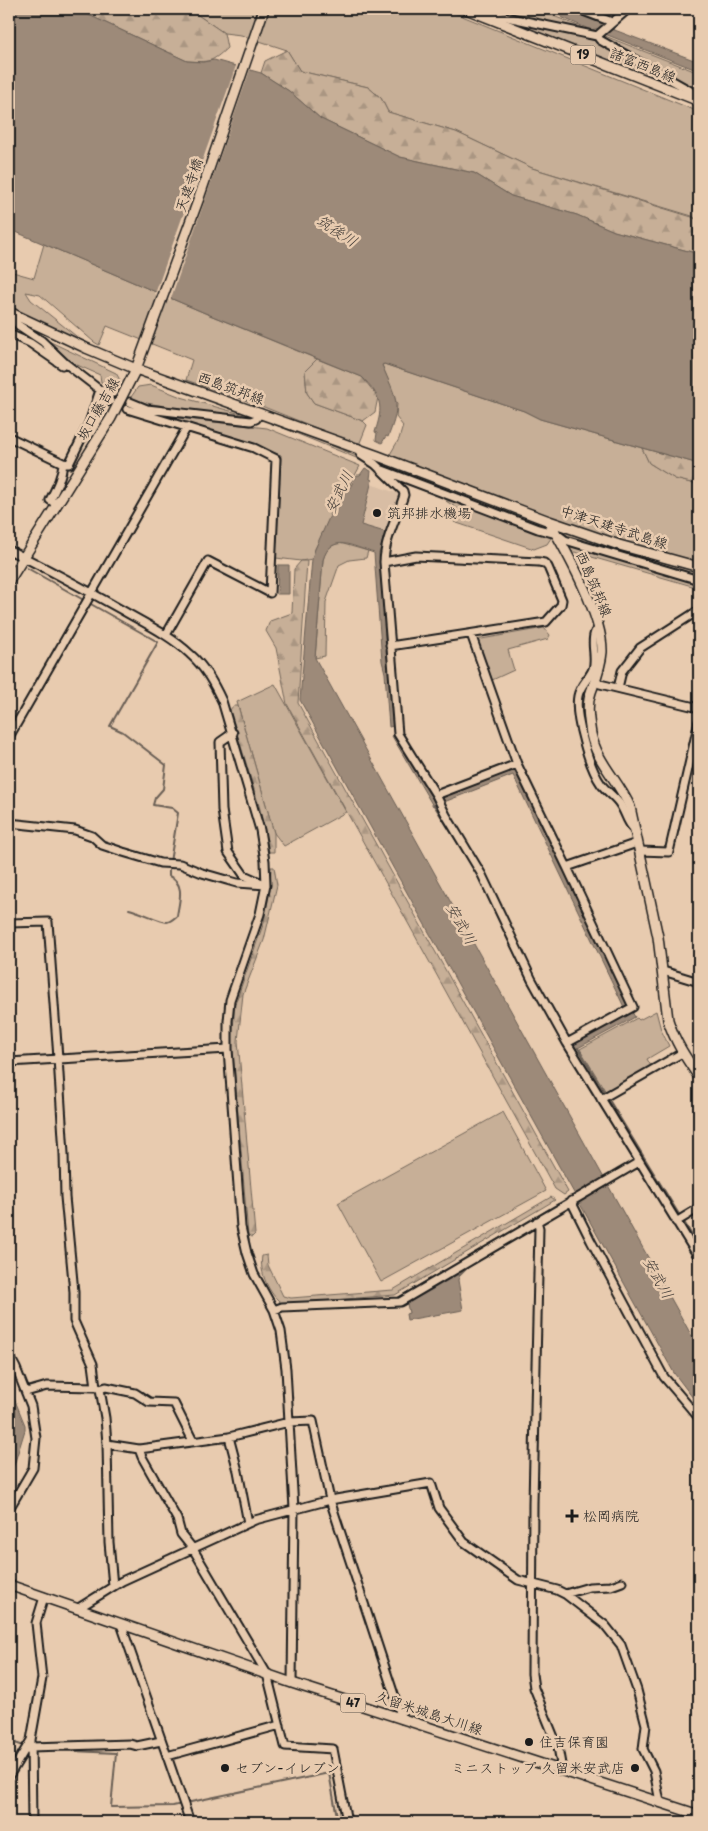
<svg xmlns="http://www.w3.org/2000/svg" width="708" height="1831" viewBox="0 0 708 1831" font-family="'Playpen Sans','Klee One',sans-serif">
  <defs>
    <pattern id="forest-firs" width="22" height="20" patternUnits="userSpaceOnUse" patternTransform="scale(1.25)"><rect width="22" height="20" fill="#c7af97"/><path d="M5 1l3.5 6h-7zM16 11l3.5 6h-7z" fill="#aa9682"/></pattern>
  </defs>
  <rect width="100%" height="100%" fill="#e8cbaf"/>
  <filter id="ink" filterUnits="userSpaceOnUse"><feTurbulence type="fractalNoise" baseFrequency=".02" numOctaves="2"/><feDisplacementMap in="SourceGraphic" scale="10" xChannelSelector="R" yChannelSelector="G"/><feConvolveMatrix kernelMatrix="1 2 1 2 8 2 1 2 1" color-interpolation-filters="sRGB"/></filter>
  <g filter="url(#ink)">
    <path fill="#d8bda4" d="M371,484L399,494L395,516L387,533L361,525Z"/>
    <path fill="#c7af97" stroke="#72665a" d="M189,9H445L699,112V221L692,216L532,168L456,132L388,112L381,98L368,87L300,71L287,50L241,35L224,33Z
      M485,9H536L591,31L486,9Z
      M502,18L593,40L684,90Z
      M605,36L699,73V93L603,38Z
      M44,244L205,313L317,359L305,371L307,393L314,403L363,421L367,425L359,445L259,405L186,380L192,360L107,326L99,345L94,342L40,295L26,292L31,300L81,340L9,308V271L34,278Z
      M38,336L116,373L120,380L115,388L101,382L100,375L68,361Z
      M384,364L524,411L540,419L642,448L649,463L675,479L699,485V562L619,541L483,492L389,456L399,439L403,426L396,417L397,404L382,365Z
      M151,385L181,397L248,416L242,418L146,403L131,397L138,387Z
      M169,417L267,428L360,466L315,549L312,559L301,561L276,558L281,455Z
      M271,423H278L366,460L371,464Z
      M372,458L536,520L537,523L525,521L384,467Z
      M446,501H456L551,538L547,544L534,549L454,522L458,509Z
      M563,530L619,550L699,571V576L565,537Z
      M340,543L368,551L366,558L349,560L339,565L326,602L325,656L315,658L323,560C326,549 329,546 340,543Z
      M567,543L699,583V588L571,551Z
      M544,628L550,635L548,639L508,650L514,670L490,681L476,640Z
      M275,684L346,812L284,846L274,833L237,702Z
      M656,1011L661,1030L669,1046L647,1059L651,1066L606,1092L580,1049L637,1018L639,1020Z
      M503,1112L546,1191L381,1282L338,1203Z"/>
    <path fill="url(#forest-firs)" stroke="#72665a" d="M76,9H189L224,33L227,48C211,63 209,62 187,61Z
      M287,50L300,71L368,87L381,98L388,112L456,132L532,168L692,217L699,221V254L614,231L577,215L511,196L474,173L400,157L321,119L289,91L261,73L265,61Z
      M317,359L362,377L378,397L375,412L363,421L314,403L307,393L305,371Z
      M642,448L699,464V485L675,479L649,463Z
      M301,561H307L298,703L568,1192L564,1195L555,1189L287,704L276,648L266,631L270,621L292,613L294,569Z
      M233,706H238L274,833V852H269L260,809L230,710Z
      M271,867H274L277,885L264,940L243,994L238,1041L255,1234L252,1237L248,1235L232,1042L235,1004L264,922L270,890Z
      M551,1197L555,1200L395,1295L283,1304C269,1295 259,1272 262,1256L267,1255L268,1265L283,1296L291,1298L393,1290Z"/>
    <path fill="#9d8a79" stroke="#695e54" d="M9,9H76L187,61L203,62L214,60L261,73L289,91L321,119L400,157L474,173L511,196L577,215L614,231L699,254V464L540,419L524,411L384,364L382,365C396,398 402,403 388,437L386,436L382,443L376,440L377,433L375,432C384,406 381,396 362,377L205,313L9,229Z
      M570,10L605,24L604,26L699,62V71L605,34V31L600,28L591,30L561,17L563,11Z
      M365,468L371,471L370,479L372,480L361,525L385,532L379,554L393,726L389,727L385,673L382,661L374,553C354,547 331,532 323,560L315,658L699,1349V1406L674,1373L300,700L312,559L315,549L341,491L349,489L357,475H360Z
      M278,565H289V594H277Z
      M395,734L437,804L433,806L392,736Z
      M516,769L628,1005L624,1007L513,775L444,802L442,797Z
      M632,1012L635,1017L576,1049L573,1044Z
      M457,1275H460L458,1280L463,1310L407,1320L406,1314L409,1313L407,1304Z
      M9,1386L25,1425V1430L9,1481Z"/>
    <path fill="#e8cbaf" d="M237,63L251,67L170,301L155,294Z"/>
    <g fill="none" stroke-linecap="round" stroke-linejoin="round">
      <path stroke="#695e54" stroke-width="2" d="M9,557L11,558
        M27,568L158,642L110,726L123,732L166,765L163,789L155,798L153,805L172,808L178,813L170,862
        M394,649L468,637
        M434,805L479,877L528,982
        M129,909C139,911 161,922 167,922C171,922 174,918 177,916C179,901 186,884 169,876V866
        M578,1048L605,1093
        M609,1100L680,1216
        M684,1222L699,1247
        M460,1275L468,1267L533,1229
        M398,1298L558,1204
        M9,1741L24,1746
        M51,1750L116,1753L111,1807L173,1806L182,1804
        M186,1803L329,1773L338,1822"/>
      <g stroke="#1c1c1c" stroke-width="11">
        <path id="minor" d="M578,9L612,22
          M628,9L597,36L600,40L689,90L694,94L698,101
          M486,17L497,15L597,36
          M13,313L14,319L18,325L42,341L65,363L100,390L113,393
          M9,334L30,343L62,365
          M130,402L147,409L251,421L256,419L260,413
          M96,404L110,401
          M127,409L254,448L276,459L270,593L208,561L166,635
          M9,437L63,463L69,464L89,423L100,390
          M358,448L361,455L375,464L403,491L404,495C397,518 385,538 384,562
          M380,469L538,529L557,534L565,540L699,580
          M56,504L50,500C56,488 62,477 63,463
          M9,550C46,568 83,588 120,609C144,623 170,635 190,654C205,667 214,684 222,701L260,830L265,861L266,885L260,914L230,1000L228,1021V1049L241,1227L247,1253L254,1274L274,1310L281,1331L286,1369L294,1509L292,1683
          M599,630L595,632C590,642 597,657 593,669C589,679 580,685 578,696C574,716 589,767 601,784C606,791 614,796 619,803C626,812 626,822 634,829
          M471,634L517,764L567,867L637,843
          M390,646L546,622L561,605L562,600L548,567L544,563L539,562L416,556L384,562L398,734L436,795L446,815L482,875L532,980L567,1043L699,1258
          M596,682L600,684L699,708
          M618,688L622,671L640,648L696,612L699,617
          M233,733L220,742L222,810L228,852L244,875L262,883
          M9,737L187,427
          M436,795L517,764
          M9,823L75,830L92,836L102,845L123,852L160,863L180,864L202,873L237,883L266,885
          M639,851L669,852L699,721
          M9,923L48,922L58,1058L64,1154L65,1197L74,1292V1321L93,1364L96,1387
          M663,971L699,982
          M567,1043L633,1007L567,867
          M9,1062L228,1049
          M601,1099L682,1053
          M571,1201L591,1241L664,1377L699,1418
          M537,1221L539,1228L533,1503L532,1674L534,1688L558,1747L562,1770
          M676,1222L699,1208
          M274,1310L282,1307L400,1302L639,1162
          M9,1355L16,1368L31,1406L36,1438L33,1468L9,1509
          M100,1389L106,1387L135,1393L149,1402L174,1403L193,1441
          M26,1392L47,1386L96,1387L100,1389L105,1418L107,1444L139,1449L142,1457L177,1519L181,1534L193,1549L267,1674L285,1746L333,1749L347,1822
          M229,1437L238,1471L248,1523
          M107,1444L109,1542L113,1586
          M139,1449L229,1437L289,1422L313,1421L330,1500L402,1719
          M565,1594L589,1587L611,1586L622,1582
          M77,1609L122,1581L255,1520L330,1500L431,1483L439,1508L464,1542L518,1580L557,1590L565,1594L605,1625L621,1645L637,1690L646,1725L643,1749L654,1771L660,1802
          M121,1624L190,1822
          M31,1747L130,1744L137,1746L161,1741
          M167,1756L280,1725
          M9,1776L31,1740
          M32,1822L31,1740L42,1678L36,1623L44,1597"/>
      </g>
      <g stroke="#1c1c1c" stroke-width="12">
        <path id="major" d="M466,9L699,101
          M9,312L86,348L136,369L378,456L549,521L619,545L699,567
          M549,521C567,553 603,616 602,652C601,666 596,678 591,692C586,705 589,720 591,734C597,763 619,781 630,807L658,937L668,1020C675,1042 686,1058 699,1077
          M9,581L111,418L136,369L199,198L264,9
          M9,1585L292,1683L699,1815"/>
      </g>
      <use href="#minor" stroke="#e8cbaf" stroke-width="7"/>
      <use href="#major" stroke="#e8cbaf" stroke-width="9"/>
    </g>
  </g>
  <g fill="#1c1c1c" stroke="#e8cbaf" stroke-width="2">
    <circle cx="377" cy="513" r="5"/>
    <path d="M569.5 1508.5h5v5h5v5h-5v5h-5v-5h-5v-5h5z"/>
    <circle cx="529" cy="1742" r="5"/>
    <circle cx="225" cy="1768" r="5"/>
    <circle cx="635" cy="1768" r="5"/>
  </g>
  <g text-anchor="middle" stroke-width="5" stroke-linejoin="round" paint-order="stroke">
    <g fill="#e8cbaf" stroke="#595048" stroke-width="1">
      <rect x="570.5" y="45.5" width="25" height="19" rx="4"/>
      <rect x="340.5" y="1693.5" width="25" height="19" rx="4"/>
    </g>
    <g font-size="12" font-weight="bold" fill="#1c1c1c">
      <text x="583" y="59">19</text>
      <text x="353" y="1707">47</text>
    </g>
    <g font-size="14" fill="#1c1c1c" stroke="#e8cbaf">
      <text transform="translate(643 65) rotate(22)" y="5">諸富西島線</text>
      <text transform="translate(189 185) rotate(-71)" y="5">天建寺橋</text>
      <text transform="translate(231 388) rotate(20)" y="5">西島筑邦線</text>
      <text transform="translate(98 409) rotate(-60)" y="5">坂口藤吉線</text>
      <text transform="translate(614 527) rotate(18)" y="5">中津天建寺武島線</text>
      <text transform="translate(594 584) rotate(67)" y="5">西島筑邦線</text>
      <text transform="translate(429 1713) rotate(18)" y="5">久留米城島大川線</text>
    </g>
    <g font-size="14" fill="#1c1c1c" stroke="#e8cbaf" text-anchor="start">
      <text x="387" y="518">筑邦排水機場</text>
      <text x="583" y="1521">松岡病院</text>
      <text x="539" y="1747">住吉保育園</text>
      <text x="235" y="1773">セブン-イレブン</text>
      <text x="625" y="1773" text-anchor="end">ミニストップ 久留米安武店</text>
    </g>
    <g font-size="15" font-style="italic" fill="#433d38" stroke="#e8cbaf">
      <text transform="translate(337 231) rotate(33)" y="5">筑後川</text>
      <text transform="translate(339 492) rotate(-64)" y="5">安武川</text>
      <text transform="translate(461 924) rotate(61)" y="5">安武川</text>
      <text transform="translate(658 1278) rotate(61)" y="5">安武川</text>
    </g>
  </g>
  <rect width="708" height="1831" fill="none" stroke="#e8cbaf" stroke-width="30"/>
  <rect x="15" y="15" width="678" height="1801" fill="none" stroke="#1c1c1c" stroke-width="2" filter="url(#ink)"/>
</svg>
